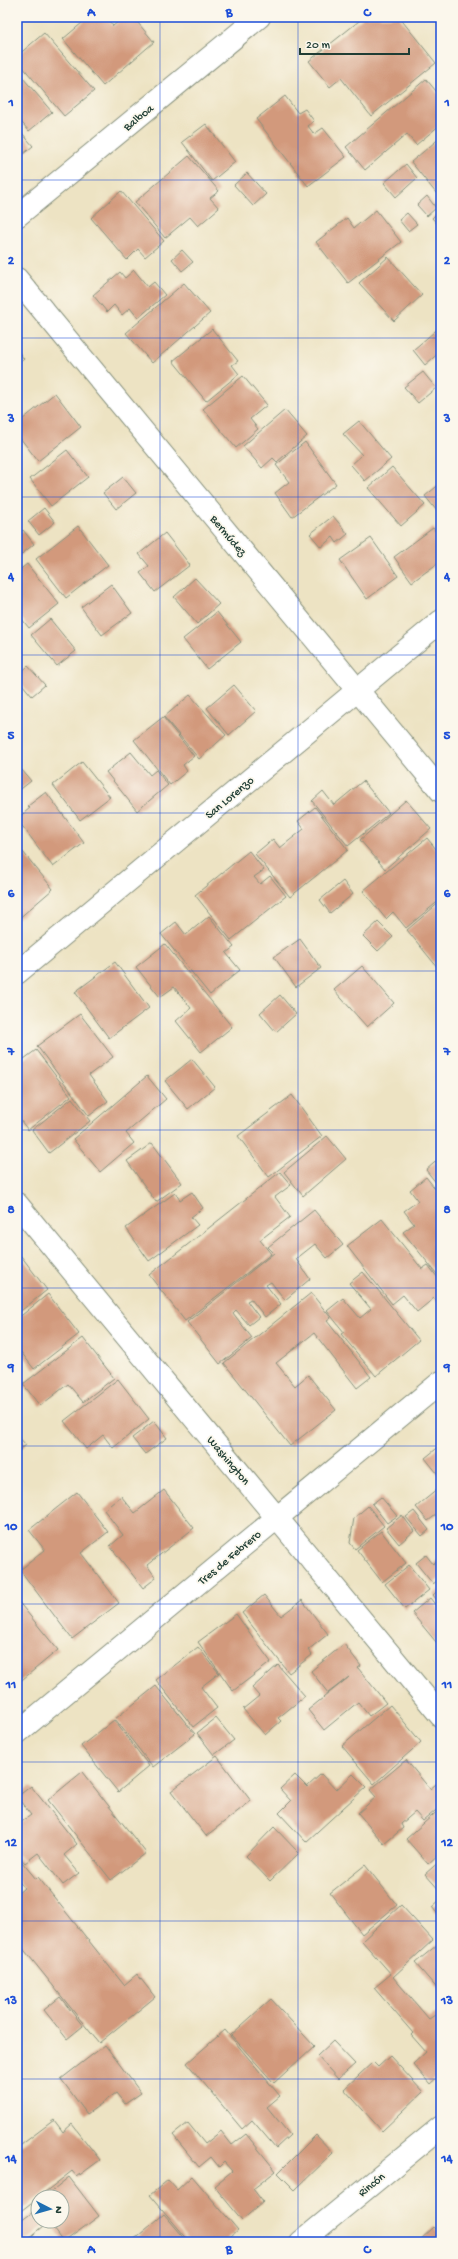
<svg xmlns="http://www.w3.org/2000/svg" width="458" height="2259" viewBox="0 0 458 2259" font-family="'Gochi Hand',sans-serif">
  <rect width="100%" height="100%" fill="#fbf7ec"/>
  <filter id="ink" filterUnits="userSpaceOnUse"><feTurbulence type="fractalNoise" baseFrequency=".025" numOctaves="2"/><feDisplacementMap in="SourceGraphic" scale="8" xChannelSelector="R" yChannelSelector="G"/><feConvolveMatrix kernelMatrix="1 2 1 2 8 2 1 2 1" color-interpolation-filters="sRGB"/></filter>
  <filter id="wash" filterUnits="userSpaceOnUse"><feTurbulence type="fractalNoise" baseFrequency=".012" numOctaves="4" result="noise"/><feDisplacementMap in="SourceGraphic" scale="16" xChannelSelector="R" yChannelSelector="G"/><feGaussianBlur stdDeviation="0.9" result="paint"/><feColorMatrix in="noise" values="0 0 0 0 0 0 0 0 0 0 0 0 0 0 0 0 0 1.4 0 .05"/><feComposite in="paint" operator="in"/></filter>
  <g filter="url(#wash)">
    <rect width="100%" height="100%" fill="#ede3c3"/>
    <g id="blocks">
      <path fill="#d2997c" d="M89,17H106L113,26L124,17H133L154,42L103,86L63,39Z
        M364,17H399L436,63L371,116L341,78L330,87L309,61Z
        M44,33L94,91L64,116L17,60V56Z
        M17,71L52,112L29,131L17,117Z
        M426,79L441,97V124L416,145L407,134L365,170L346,147Z
        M285,96L298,113L305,109L314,121L308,126L314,134L323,128L346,157L308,186L256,119Z
        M206,124L235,162L212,181L182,142Z
        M17,127L33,146L17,159Z
        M441,137V189L436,193L411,162Z
        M189,156L219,191L210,198L219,208L198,226L190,217L165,238L135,202Z
        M406,164L417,178L396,197L384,183Z
        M247,173L266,194L253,206L234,185Z
        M121,191L164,241L145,257L138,249L127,260L91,218Z
        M427,196L436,208L427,216L417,205Z
        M376,210L401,242L348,283L316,242L347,218L354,228Z
        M441,210V228L432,218Z
        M407,213L417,224L408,231L399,220Z
        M182,250L193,262L182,271L172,259Z
        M388,257L422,295L394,321L359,283Z
        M134,270L148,287L154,282L165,295L138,318L130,308L122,315L114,305L107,312L93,295L120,272L125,278Z
        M184,283L210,313L152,363L126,333Z
        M441,326V351L425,365L413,350Z
        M212,329L238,361L232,365L239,374L206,401L173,361Z
        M17,350L24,359L17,365Z
        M423,372L436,388L418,403L404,387Z
        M243,376L267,405L250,419L258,429L236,448L203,409Z
        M55,393L81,427L38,461L17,434V424Z
        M285,410L307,436L277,462L273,458L262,468L243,446Z
        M359,421L391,459L365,481L351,465L362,455L343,434Z
        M305,442L336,484L292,517L275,493L289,482L276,465Z
        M67,450L88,477L51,506L30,479Z
        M392,467L425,505L401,526L368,488Z
        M123,477L136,493L116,509L103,493Z
        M441,483V516L425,496Z
        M44,508L55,522L39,535L28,521Z
        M333,516L348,534L337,543L333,537L321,547L310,534Z
        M78,526L108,565L66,598L36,559Z
        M433,528L441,537V561L412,582L394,557Z
        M23,530L34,544L17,558V535Z
        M165,533L190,565L155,592L140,573L149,566L139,554Z
        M371,538L398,576L367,599L340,560Z
        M27,564L59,604L29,628L17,613V572Z
        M195,578L219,604L197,624L174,597Z
        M111,584L132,613L102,635L81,607Z
        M217,612L241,642L207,669L183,639Z
        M50,619L76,651L57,666L31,635Z
        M28,666L45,685L32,696L17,678V676Z
        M234,685L256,711L229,735L207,708Z
        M190,695L226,735L199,759L164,717Z
        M163,717L194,756L183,765L187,771L170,785L134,740Z
        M131,752L150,775L156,770L168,785L137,811L106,772Z
        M82,762L110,797L80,820L53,785Z
        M22,770L31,781L17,792V774Z
        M363,781L389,813L348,846L312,801L323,791L334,805Z
        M46,792L84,843L53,867L17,819L30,808L28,806Z
        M406,800L431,829L385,869L360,840Z
        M315,807L348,850L290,897L255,854L273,839L280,848L304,829L298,821Z
        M427,838L441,855V899L406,928L393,912L386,919L363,891Z
        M249,851L264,870L254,877L260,884L270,876L286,896L231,940L195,895Z
        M23,852L53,889L17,920V857Z
        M343,881L353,894L330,913L320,900Z
        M441,901V966L438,968L407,930Z
        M209,916L234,947L226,953L240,970L210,995L161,934L176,922L186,935Z
        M378,922L393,937L378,951L363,936Z
        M300,939L321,968L296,987L274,957Z
        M165,944L232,1027L201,1052L176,1021L191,1008L174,987L160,997L136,967Z
        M115,962L149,1008L109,1038L75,992Z
        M362,966L394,1003L367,1027L334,990Z
        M280,995L296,1014L276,1032L260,1013Z
        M80,1014L113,1057L89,1075L108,1101L89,1116L37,1046Z
        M17,1050L24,1059L36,1050L71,1096L28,1130L17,1116Z
        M192,1059L215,1087L188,1109L165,1081Z
        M147,1076L166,1099L126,1133L134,1143L100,1172L73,1139Z
        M292,1095L322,1136L269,1177L238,1136Z
        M72,1098L90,1121L49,1153L32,1130Z
        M327,1136L346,1159L303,1196L284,1172Z
        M152,1143L182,1183L156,1202L127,1161Z
        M441,1157V1189L426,1170Z
        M280,1172L291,1185L275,1197L290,1217L260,1240L271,1254L185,1321L149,1275Z
        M426,1177L441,1196V1279L403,1232L414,1224L404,1211L418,1201L410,1190Z
        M192,1192L203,1208L191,1217L198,1225L149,1261L126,1228L175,1193L180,1200Z
        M314,1210L343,1245L327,1258L315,1244L296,1259L310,1279L285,1300L271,1282L266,1285L281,1304L265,1317L251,1299L247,1301L259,1317L249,1325L236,1310L233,1313L252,1338L220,1364L187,1322L274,1253L268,1247Z
        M382,1219L422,1269L428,1265L441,1282V1308L434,1298L417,1312L403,1295L392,1304L347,1246Z
        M21,1256L47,1290L17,1314V1259Z
        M363,1272L419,1340L376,1376L341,1334L344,1332L327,1311L343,1298L360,1318L371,1309L349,1283Z
        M311,1293L331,1318L327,1321L371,1377L357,1388L314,1333L276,1363L295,1386L308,1375L336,1410L290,1446L224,1363Z
        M48,1294L79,1334L34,1369L21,1352L17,1356V1319Z
        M83,1338L114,1378L83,1402L68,1384L40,1406L23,1384Z
        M118,1379L149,1419L113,1448L103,1435L86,1449L64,1421Z
        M154,1421L167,1438L145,1454L132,1438Z
        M17,1435L26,1445L17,1452Z
        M441,1445V1478L425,1458Z
        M438,1489L441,1493V1511L428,1521L416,1507Z
        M164,1490L194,1528L147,1565L156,1578L143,1588L110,1546L123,1535L104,1510L121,1496L135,1513Z
        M77,1492L108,1532L81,1553L119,1603L72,1639L20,1570L45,1550L29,1530Z
        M381,1497L397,1516L387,1523L372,1504Z
        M368,1506L384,1526L355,1549L350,1543L354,1518Z
        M414,1511L429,1530L422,1536L406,1517Z
        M402,1515L414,1531L399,1544L386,1528Z
        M381,1531L406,1563L382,1582L357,1550Z
        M426,1555L433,1564L441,1557V1578L433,1584L416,1563Z
        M409,1565L429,1590L405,1609L385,1584Z
        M441,1588V1605L433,1595Z
        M264,1595L281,1616L302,1600L328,1634L308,1650L312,1655L289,1673L242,1613Z
        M430,1598L441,1612V1648L412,1613Z
        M17,1600L58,1650L17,1684Z
        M236,1614L271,1662L233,1691L198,1642Z
        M344,1644L361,1666L358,1668L386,1703L369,1716L358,1702L324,1730L308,1710L349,1677L328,1693L311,1671Z
        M198,1647L219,1673L201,1687L217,1708L193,1727L156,1680Z
        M278,1665L305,1696L278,1718L281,1721L265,1735L243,1709L259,1696L252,1688Z
        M156,1686L195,1734L153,1767L115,1719Z
        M390,1705L421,1742L374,1784L342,1746Z
        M216,1718L234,1740L214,1755L197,1733Z
        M114,1720L149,1766L118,1792L81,1746Z
        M217,1756L251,1801L206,1836L171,1791Z
        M406,1760L430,1789L441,1780V1806L423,1821L415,1812L401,1824L403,1828L384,1844L358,1813L376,1797L370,1790Z
        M82,1772L146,1853L111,1880L48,1800Z
        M321,1774L336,1790L353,1774L366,1787L306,1842L279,1813L291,1801L280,1789L295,1775L307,1787Z
        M31,1786L77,1844L64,1855L79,1873L63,1885L38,1853L25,1863L17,1854V1820L20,1823L31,1815L17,1797Z
        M441,1808V1852L428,1864L406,1839Z
        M274,1827L299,1853L270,1881L246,1856Z
        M17,1856L36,1879L38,1877L124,1985L137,1974L155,1997L99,2043L17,1941V1894L24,1888L17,1879Z
        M441,1860V1892L425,1874Z
        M365,1865L397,1905L362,1934L330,1893Z
        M441,1899V1918L432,1907Z
        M401,1905L433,1940L393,1977L429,2019L441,2011V2074L430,2084L413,2064L426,2052L411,2035L413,2033L374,1988L391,1974L362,1941Z
        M437,1945L441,1950V1993L415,1963Z
        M60,1997L83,2026L67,2039L44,2010Z
        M271,1999L314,2046L274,2083L231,2035Z
        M225,2030L280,2096L267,2107L290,2135L276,2148L252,2120L242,2129L187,2063Z
        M333,2041L355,2064L338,2079L317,2056Z
        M105,2045L141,2093L125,2104L116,2093L87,2114L61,2079Z
        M390,2056L423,2092L382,2131L344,2089L373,2062L378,2067Z
        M54,2120L63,2132L72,2124L100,2160L77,2177L72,2171L17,2214V2148Z
        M188,2123L205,2144L221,2131L232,2145L246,2134L276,2171L253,2189L263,2202L242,2220L214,2186L232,2171L224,2162L219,2167L211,2157L199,2167L173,2135Z
        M316,2135L333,2153L295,2190L278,2173Z
        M192,2176L238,2230L224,2242H190L150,2195L168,2180L177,2190Z
        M69,2177L99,2216L64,2242L48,2221H62V2197H44Z
        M33,2212L38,2221L44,2226L24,2242H17V2224Z
        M164,2214L188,2242H133L132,2241Z
        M434,2227L441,2234V2242H418Z"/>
    </g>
  </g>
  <g filter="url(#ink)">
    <use href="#blocks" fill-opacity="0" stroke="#86907c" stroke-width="1"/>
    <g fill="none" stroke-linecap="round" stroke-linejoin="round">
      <g stroke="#86907c" stroke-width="24">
        <path id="street" d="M17,216L259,17
          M17,279L441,791
          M17,973L441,621
          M17,1204L441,1716
          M17,1733L441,1382
          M301,2242L441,2127"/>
      </g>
      <use href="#street" stroke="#fff" stroke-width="22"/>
    </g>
  </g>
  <path fill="none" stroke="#1d4ed8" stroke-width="1" stroke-opacity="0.55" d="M160,17V2242M298,17V2242M17,180H441M17,338H441M17,497H441M17,655H441M17,813H441M17,971H441M17,1130H441M17,1288H441M17,1446H441M17,1604H441M17,1762H441M17,1921H441M17,2079H441"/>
  <g text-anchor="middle" stroke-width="3.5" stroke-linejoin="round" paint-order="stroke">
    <g font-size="12" fill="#1f3d34" stroke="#fbf7ec">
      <text transform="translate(138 117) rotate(-39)" y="4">Balboa</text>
      <text transform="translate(229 535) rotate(50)" y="4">Bermúdez</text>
      <text transform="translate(229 797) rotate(-40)" y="4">San Lorenzo</text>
      <text transform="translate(229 1460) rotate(50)" y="4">Washington</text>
      <text transform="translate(229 1557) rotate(-40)" y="4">Tres de Febrero</text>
      <text transform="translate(371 2184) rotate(-39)" y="4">Rincón</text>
    </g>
  </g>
  <rect width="458" height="2259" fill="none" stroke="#fbf7ec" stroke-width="44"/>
  <g transform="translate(50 2209) rotate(96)"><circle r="19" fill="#fbf7ec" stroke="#a3ada2"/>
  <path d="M0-3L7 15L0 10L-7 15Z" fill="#1f6fb2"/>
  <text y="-6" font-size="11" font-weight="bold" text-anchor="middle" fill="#1f3d34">N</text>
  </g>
  <path d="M300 48v6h109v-6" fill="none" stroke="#1f3d34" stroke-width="2"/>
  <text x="306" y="48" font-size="12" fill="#1f3d34" stroke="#fbf7ec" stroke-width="3" paint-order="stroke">20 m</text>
  <rect x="22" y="22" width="414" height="2215" fill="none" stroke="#1d4ed8" stroke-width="1.5"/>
  <g font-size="13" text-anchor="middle" font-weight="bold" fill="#1d4ed8">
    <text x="91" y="16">A</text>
    <text x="229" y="16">B</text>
    <text x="367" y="16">C</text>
    <text x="11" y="106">1</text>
    <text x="447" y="106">1</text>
    <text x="11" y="264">2</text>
    <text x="447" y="264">2</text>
    <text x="11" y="422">3</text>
    <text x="447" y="422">3</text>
    <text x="11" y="580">4</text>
    <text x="447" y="580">4</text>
    <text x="11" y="739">5</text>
    <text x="447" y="739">5</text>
    <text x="11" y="897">6</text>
    <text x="447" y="897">6</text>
    <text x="11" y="1055">7</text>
    <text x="447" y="1055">7</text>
    <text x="11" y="1213">8</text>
    <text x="447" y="1213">8</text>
    <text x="11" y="1371">9</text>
    <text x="447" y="1371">9</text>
    <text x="11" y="1530">10</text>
    <text x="447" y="1530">10</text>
    <text x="11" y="1688">11</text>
    <text x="447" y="1688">11</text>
    <text x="11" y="1846">12</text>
    <text x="447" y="1846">12</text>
    <text x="11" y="2004">13</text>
    <text x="447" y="2004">13</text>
    <text x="11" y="2162">14</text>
    <text x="447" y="2162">14</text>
    <text x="91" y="2253">A</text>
    <text x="229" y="2253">B</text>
    <text x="367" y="2253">C</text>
  </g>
</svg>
